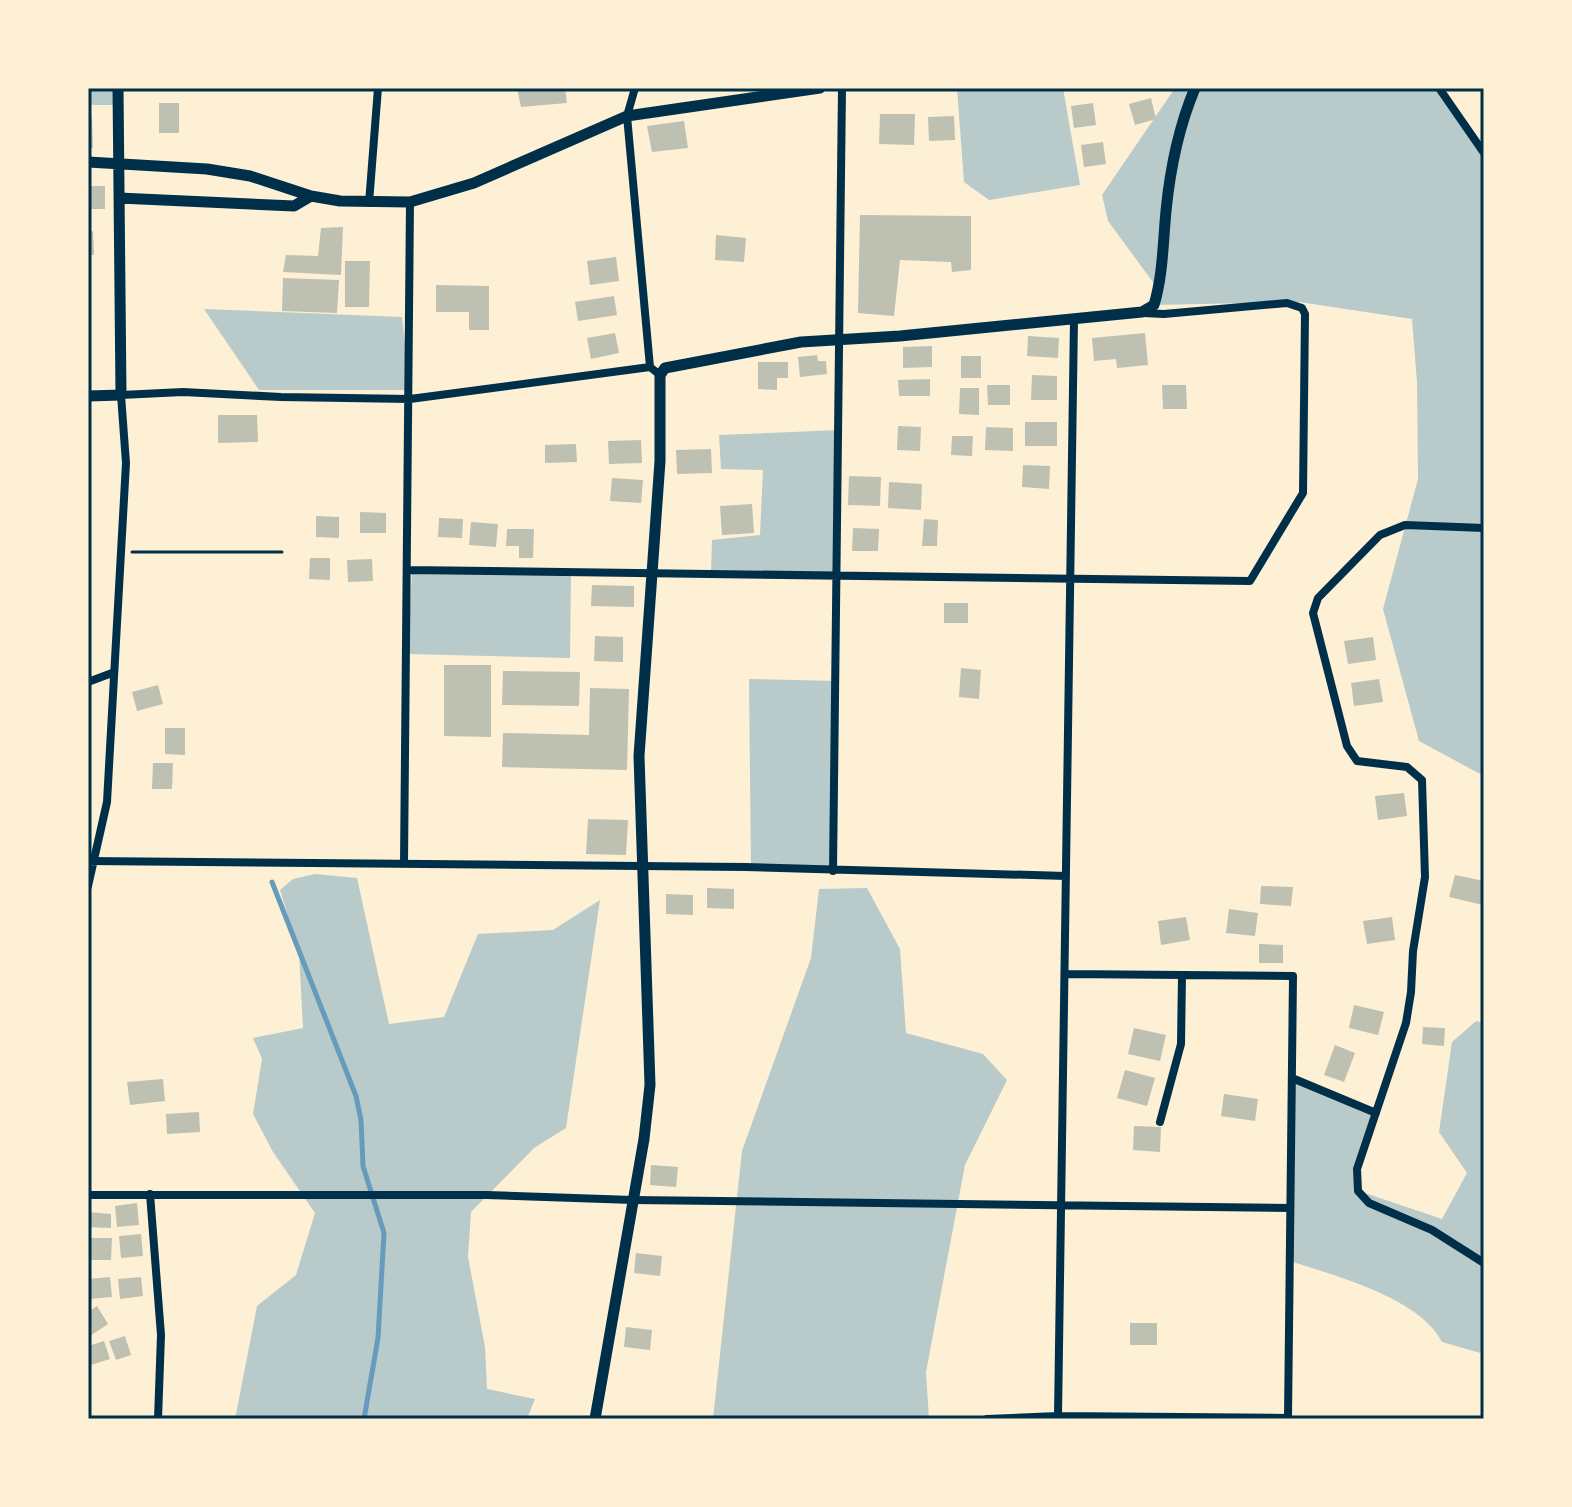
<svg xmlns="http://www.w3.org/2000/svg" width="1572" height="1507" viewBox="0 0 1572 1507" font-family="Overpass,sans-serif">
  <rect width="100%" height="100%" fill="#fdf0d5"/>
  <path fill="#b9caca" d="M88,88H118V105H88Z
    M957,88H1063L1080,185L989,200L964,182Z
    M1175,88H1436L1484,151V776L1419,741L1383,609L1418,479L1417,382L1412,319L1299,302L1154,305L1158,289L1108,221L1102,195Z
    M204,309L402,317L410,390H259Z
    M839,430L837,575L711,573L712,540L760,535L763,470L721,469L719,435Z
    M412,571L571,573L570,658L407,654Z
    M749,679L836,681L833,871L751,868Z
    M315,874L357,878L389,1024L444,1017L478,934L553,930L600,900L566,1128L534,1148L471,1212L468,1257L485,1347L487,1389L535,1399L527,1419H235L257,1306L296,1275L315,1213L273,1152L253,1114L262,1059L253,1038L303,1028L299,952L280,890L293,879Z
    M867,888L900,949L906,1033L983,1054L1007,1080L965,1165L926,1372L929,1419H713L742,1151L811,958L819,889Z
    M1476,1021L1484,1023V1354L1442,1342C1419,1297 1335,1276 1290,1261L1292,1078L1376,1113L1357,1169L1359,1191L1442,1219L1467,1173L1439,1132L1452,1042Z"/>
  <g fill="none" stroke-linecap="round" stroke-linejoin="round">
    <path stroke="#669bbc" stroke-width="5" d="M272,882L356,1096L361,1120L363,1166L384,1233L378,1338L364,1419"/>
  </g>
  <path fill="#bec0b2" d="M517,88H565L567,103L521,107Z
    M1151,98L1156,119L1135,125L1129,104Z
    M159,103H179V133H159Z
    M1093,103L1096,125L1074,128L1071,106Z
    M880,114H915L914,145L879,144Z
    M954,116L955,140L929,141L928,117Z
    M92,117L93,148H88V118Z
    M684,121L688,148L652,152L647,126Z
    M1103,142L1106,164L1084,167L1081,145Z
    M88,186H105V209H88Z
    M860,215L971,216V270L952,272L951,262L900,260L894,316L858,313Z
    M343,227L341,275L283,272L286,255L318,256L321,228Z
    M93,231L94,255H88V232Z
    M716,235L746,238L744,262L715,260Z
    M616,257L619,281L590,285L587,261Z
    M345,261H370L369,307H345Z
    M283,278L339,280L337,313L282,311Z
    M436,285L489,286V330H469V312H436Z
    M614,296L617,315L578,321L575,302Z
    M615,333L619,353L591,359L587,338Z
    M1145,333L1148,365L1117,368L1116,359L1094,361L1092,338Z
    M1028,336L1059,338L1058,358L1027,356Z
    M932,346V367L903,368V347Z
    M817,355L818,361H826L827,374L800,377L798,357Z
    M961,356H981V378H961Z
    M758,362H788V378H777V390L758,389Z
    M1032,375L1057,376V400H1031Z
    M930,379V396H899L898,380Z
    M987,385H1010V405H988Z
    M1162,385H1186L1187,409H1163Z
    M960,388H979V415L959,414Z
    M218,415H257L258,442L218,443Z
    M1025,422H1057V446H1025Z
    M898,426L921,427L920,451L897,450Z
    M986,427L1013,428V451L985,450Z
    M952,436H973L972,456L951,455Z
    M641,440L642,463L609,464L608,441Z
    M576,444L577,462L545,463V445Z
    M711,449L712,473L677,474L676,450Z
    M1023,465L1050,466L1049,489L1022,487Z
    M849,476L881,477L880,506L848,505Z
    M612,478L643,480L641,503L610,501Z
    M889,482L922,484L921,510L888,508Z
    M752,504L754,533L722,535L720,506Z
    M360,512L386,513V533H360Z
    M316,516L339,517V538L316,537Z
    M439,518L463,519L462,538L438,537Z
    M924,519L938,520L937,546H922Z
    M471,522L498,524L496,547L469,545Z
    M853,528L879,529L878,551H852Z
    M507,529H534L533,558H519V546H506Z
    M310,558H330V580L309,579Z
    M372,559L373,581L348,582L347,560Z
    M592,585L634,586V607L591,606Z
    M944,603H968V623H944Z
    M595,636L623,637V662L594,661Z
    M1373,637L1376,660L1348,664L1344,641Z
    M444,665H491V737L444,736Z
    M961,668L981,670L979,699L959,697Z
    M503,671L580,672L579,706L502,705Z
    M1379,679L1383,702L1354,706L1351,683Z
    M158,685L163,704L137,711L132,692Z
    M590,688L629,689L627,770L502,767L503,733L589,735Z
    M165,728H185V755L165,754Z
    M153,763H173L172,789H152Z
    M1404,793L1407,816L1378,820L1375,796Z
    M588,819L628,820L626,855L586,854Z
    M1455,875L1484,881L1483,905L1449,897Z
    M1261,886L1293,887L1291,906L1260,904Z
    M707,888L734,889V909L707,908Z
    M666,894L693,895V915L666,914Z
    M1229,909L1258,913L1255,936L1226,933Z
    M1186,917L1190,940L1161,945L1158,921Z
    M1392,917L1395,940L1367,944L1363,921Z
    M1259,944L1283,945V963H1259Z
    M1354,1005L1384,1012L1378,1035L1349,1028Z
    M1423,1027L1445,1028L1444,1046L1422,1044Z
    M1134,1028L1166,1035L1160,1061L1128,1054Z
    M1335,1045L1355,1053L1344,1082L1324,1075Z
    M1125,1070L1155,1078L1147,1106L1117,1098Z
    M163,1079L165,1101L130,1105L127,1082Z
    M1224,1094L1258,1099L1255,1121L1221,1116Z
    M199,1112L200,1132L167,1134L166,1114Z
    M1134,1126L1161,1127L1160,1152L1133,1150Z
    M651,1165L678,1167L676,1187L650,1185Z
    M137,1203L139,1225L117,1227L115,1206Z
    M88,1212L111,1214V1228L88,1227Z
    M141,1234L143,1256L121,1258L119,1236Z
    M89,1238H112L111,1260H89Z
    M636,1253L662,1256L660,1276L634,1273Z
    M110,1277L112,1297L88,1299V1279Z
    M141,1277L143,1296L120,1299L118,1279Z
    M97,1306L108,1324L90,1336L88,1312Z
    M1130,1323H1157V1345H1130Z
    M626,1327L652,1330L650,1350L624,1347Z
    M125,1336L131,1355L116,1360L109,1341Z
    M104,1341L110,1359L91,1365L88,1346Z"/>
  <g fill="none" stroke-linecap="round" stroke-linejoin="round">
    <path stroke="#003049" stroke-width="3" d="M132,552H282"/>
    <path stroke="#003049" stroke-width="8" d="M635,88L627,116L650,367
      M1439,88L1484,153
      M369,203L378,88
      M1484,528L1405,525L1380,535L1318,598L1313,613L1347,746L1357,761L1407,767L1422,780L1425,877L1413,951L1411,992L1406,1023L1357,1169L1358,1191L1369,1203L1432,1230L1484,1263
      M408,570L1250,581L1303,493L1305,314L1302,308L1287,303L1164,314L1143,313
      M88,682L112,673
      M88,861L745,867L1066,876
      M404,864L410,202
      M833,871L842,88
      M88,886L107,802L126,463L121,395L183,392L281,397L410,399L650,367L660,375
      M1292,1078L1376,1113
      M1160,1122L1181,1044L1182,975
      M150,1194L161,1335L158,1419
      M88,1195H487L633,1200L1290,1208
      M1058,1416L1074,319
      M987,1419L1058,1416L1288,1418L1293,976L1065,974"/>
    <path stroke="#003049" stroke-width="11" d="M88,162L207,169L250,176L311,196L340,201L410,202L474,183L627,116L820,88
      M119,198L294,206L311,196
      M88,396L121,395L118,88
      M595,1419L644,1139L650,1085L639,756L660,461V375L665,368L801,342L900,336L1142,312L1154,305C1163,275 1163,242 1166,211C1170,170 1179,126 1195,88"/>
  </g>
  <rect width="1572" height="1507" fill="none" stroke="#fdf0d5" stroke-width="180"/>
  <rect x="90" y="90" width="1392" height="1327" fill="none" stroke="#003049" stroke-width="3"/>
</svg>
